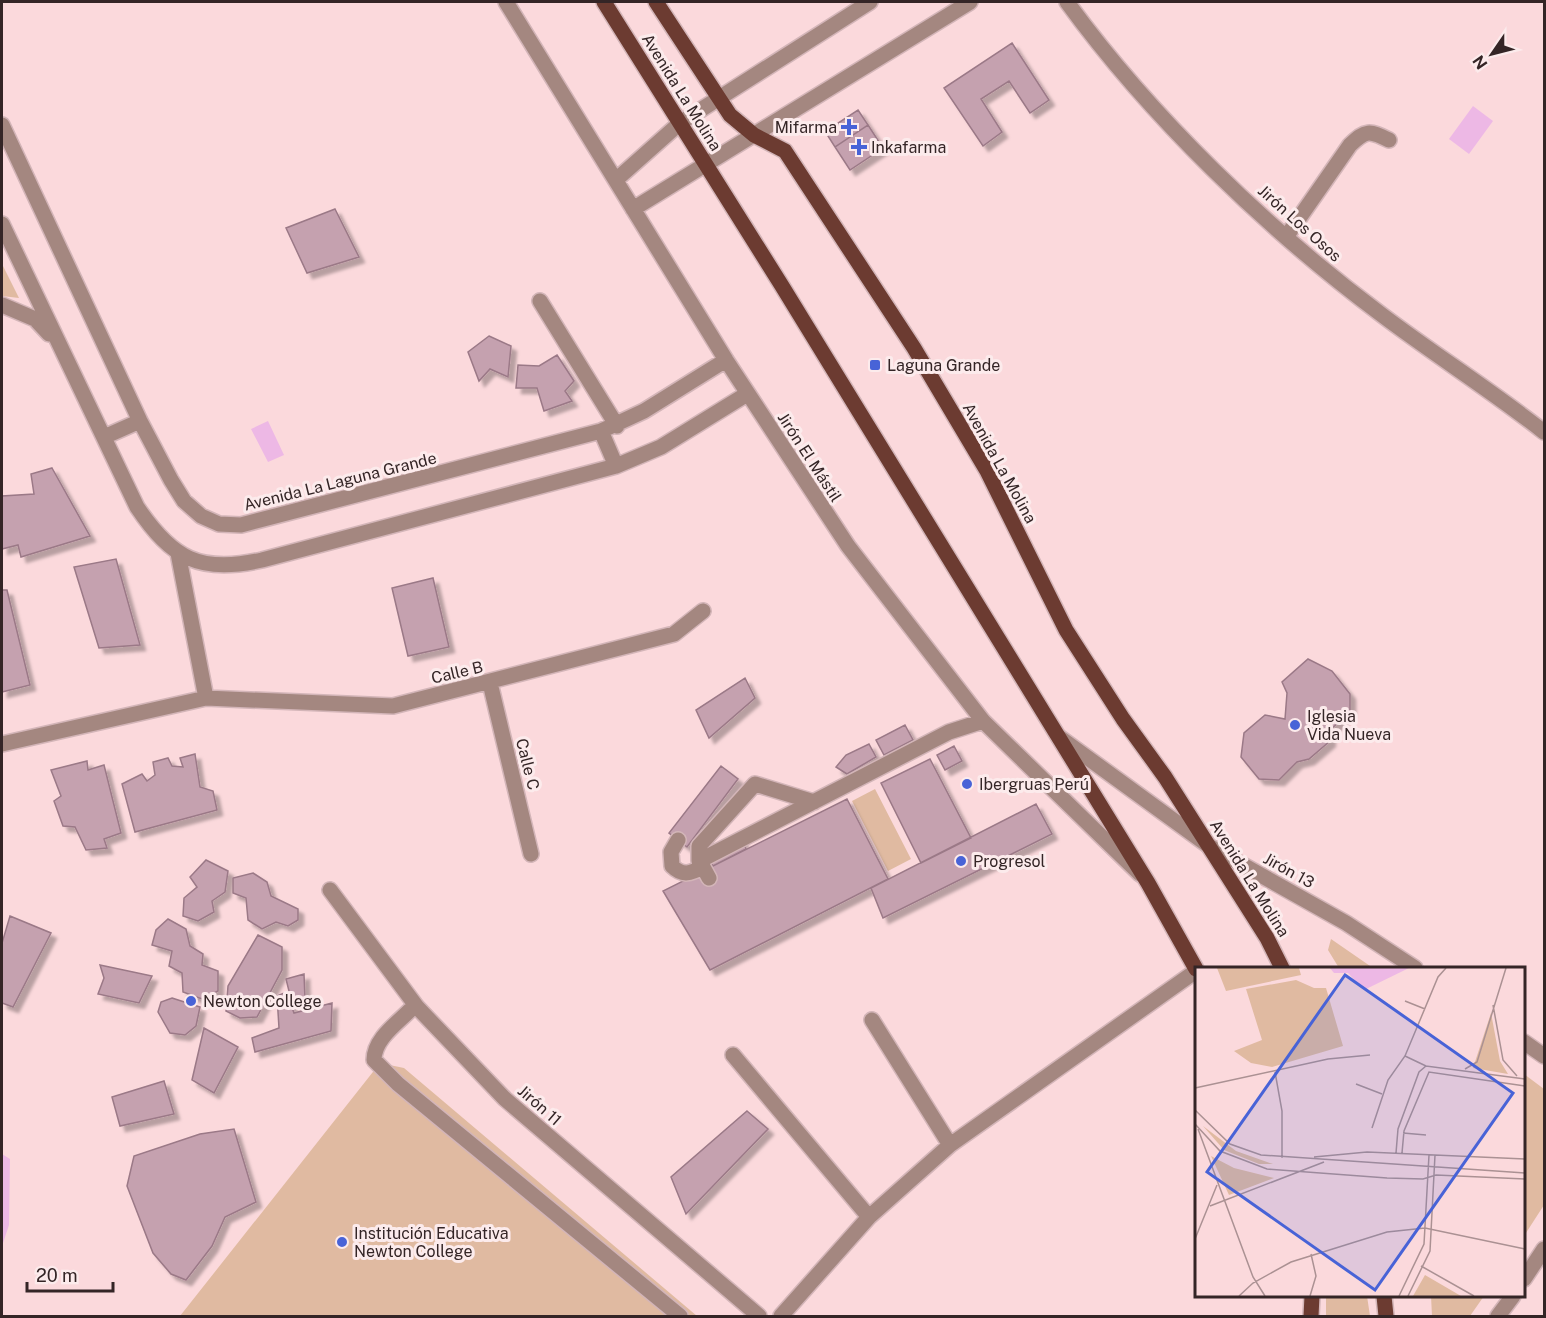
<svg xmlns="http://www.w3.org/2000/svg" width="1546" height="1318" viewBox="0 0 1546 1318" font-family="'Public Sans',sans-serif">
  <defs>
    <filter id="shadow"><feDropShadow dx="5.5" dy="5.5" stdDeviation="1.5" flood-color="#0004"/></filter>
  </defs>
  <rect width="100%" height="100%" fill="#fbd9dc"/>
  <path fill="#e0baa1" d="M2,264L19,298L2,296Z
    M875,789L911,859L888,871L852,801Z
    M1331,939L1373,968H1339L1328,950Z
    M380,1063L404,1068L697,1316H180Z
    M1524,1074L1544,1089V1205L1524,1236Z
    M1326,1296H1367L1370,1316H1326Z
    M1431,1296H1484L1470,1316H1432Z"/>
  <path fill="#edb8e5" d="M1473,106L1493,121L1469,154L1449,139Z
    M268,421L284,455L268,462L251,429Z
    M2,1154L10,1159L9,1225L2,1246Z"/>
  <path fill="#c5a1af" stroke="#9b7987" stroke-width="1.5" filter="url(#shadow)" d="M1012,43L1049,100L1030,113L1009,81L981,99L1002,132L983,146L944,88Z
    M858,110L868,125L835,147L828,136L829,129Z
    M868,125L883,148L850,170L835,147Z
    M335,209L359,257L307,273L286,228Z
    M489,336L511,346L508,377L490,369L479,381L468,352Z
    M557,355L574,381L565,391L572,401L544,411L537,388H516L518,365L539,366Z
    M52,468L90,536L21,557L18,545L2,549V496L34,494L31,474Z
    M116,559L140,645L99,648L74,567Z
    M433,578L449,647L408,656L392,588Z
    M2,590H7L30,685L2,692Z
    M1308,659L1332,671L1350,694V712L1329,731L1330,741L1309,759L1297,762L1279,780L1259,779L1241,757L1244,733L1265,715L1285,719L1287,693L1282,682Z
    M745,678L755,698L709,738L696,710Z
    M905,725L913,740L884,755L876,740Z
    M869,744L876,757L847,774L836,767L846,755Z
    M954,746L962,761L945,770L937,755Z
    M195,754L200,787L213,791L217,810L135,832L122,784L142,774L147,781L155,775L153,762L168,758L172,766L183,767L180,758Z
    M930,759L971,838L921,863L881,783Z
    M87,761L88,770L104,765L121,833L104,839L107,848L86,850L75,827L63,826L54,801L61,796L51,770Z
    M721,766L738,779L687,847L669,833Z
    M847,799L888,879L710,970L663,891Z
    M1036,804L1052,834L883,918L871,888Z
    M740,836L746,849L713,866L707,853Z
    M206,860L228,871L225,892L212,901L214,912L198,921L183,916L184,898L197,887L190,877Z
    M253,873L267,882L271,896L298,909V920L288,926L276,922L262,929L248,920L246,898L233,893V878Z
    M10,916L51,933L13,1007L2,1003V943Z
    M168,919L186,929L190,946L203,954L202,965L218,971V991L202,999L183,992L182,973L169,966L172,951L152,945L156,930Z
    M258,935L282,947V970L257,1017L240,1018L226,1011L228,986Z
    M100,965L152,976L139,1003L98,994L104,978Z
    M304,974L305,999L290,1002L294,1013L332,1003L331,1031L255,1052L252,1038L279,1028L277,996L289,991L286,979Z
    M172,998L200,1007L196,1026L185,1035L170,1033L158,1012L161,1002Z
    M204,1028L238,1047L214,1093L192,1080Z
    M164,1081L174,1114L120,1126L112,1097Z
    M747,1111L768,1129L686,1214L671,1177Z
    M234,1129L256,1202L225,1217L212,1246L186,1280L171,1274L153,1253L127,1186L134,1156L200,1134Z"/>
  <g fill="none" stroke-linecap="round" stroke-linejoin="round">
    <g stroke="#d3b5b8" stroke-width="18">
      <path id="minor" d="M506,2L726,360L848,546L983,721L1140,874
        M1067,2C1150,116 1268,230 1382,315C1435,355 1492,391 1544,432
        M2,125L140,421L171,480L184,501L201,516L219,524L241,525L601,431L644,411L726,360
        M617,179L680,123L870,2
        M633,209L970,2
        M2,224L137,507C172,559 200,574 262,560L616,466L661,447L747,394
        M1286,237L1350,145C1366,130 1369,130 1389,140
        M540,301L617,426
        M2,305L35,319L49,334
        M601,431L616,466
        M104,437L140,421
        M178,553L206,698
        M490,683L531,854
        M1059,737L1209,846L1346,923L1415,968
        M2,744L206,698L393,706L674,634L703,611
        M814,802L755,784L699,846V861L949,732L983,721
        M678,840L671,852L672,866C683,877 691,873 703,867L709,878
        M330,890L417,1007L505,1099L759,1316
        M415,1005C401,1021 374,1037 374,1060L398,1084L680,1316
        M872,1020L950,1145
        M1524,1042L1544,1056
        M733,1055L869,1217
        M1524,1279L1544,1249
        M781,1316L869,1217L950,1145L1196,971
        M1498,1316L1513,1296"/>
    </g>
    <g stroke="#d3b5b8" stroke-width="18">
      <path id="major" d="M604,2L782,286L1148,883L1196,969
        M656,2L730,115L754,135L785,151L914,348L987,471L1066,630L1123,719L1165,777L1267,938L1282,968
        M1384,1296L1386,1316
        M1311,1316L1312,1296"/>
    </g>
    <use href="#minor" stroke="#a48780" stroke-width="15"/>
    <use href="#major" stroke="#6c3b31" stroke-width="15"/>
  </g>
  <g fill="#4863d7" stroke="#fcebec" stroke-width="2">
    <path d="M846 118h6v6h6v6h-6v6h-6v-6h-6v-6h6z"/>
    <path d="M856 138h6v6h6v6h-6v6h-6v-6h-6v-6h6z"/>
    <rect x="869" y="359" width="12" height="12" rx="3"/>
    <circle cx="1295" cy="725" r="6"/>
    <circle cx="967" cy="784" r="6"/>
    <circle cx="961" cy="861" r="6"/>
    <circle cx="191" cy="1001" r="6"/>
    <circle cx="342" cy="1242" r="6"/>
  </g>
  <g text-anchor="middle" stroke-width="6" stroke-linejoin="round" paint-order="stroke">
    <g font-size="16" fill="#342526" stroke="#fcebec">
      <text transform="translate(682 92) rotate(58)" y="6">Avenida La Molina</text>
      <text transform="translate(1300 223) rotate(42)" y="6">Jirón Los Osos</text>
      <text transform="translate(810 457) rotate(57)" y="6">Jirón El Mástil</text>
      <text transform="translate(1000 463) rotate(61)" y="6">Avenida La Molina</text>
      <text transform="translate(340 481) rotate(-14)" y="6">Avenida La Laguna Grande</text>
      <text transform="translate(457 672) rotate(-13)" y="6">Calle B</text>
      <text transform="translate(528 764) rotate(76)" y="6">Calle C</text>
      <text transform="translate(1289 870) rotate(29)" y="6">Jirón 13</text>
      <text transform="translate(1250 878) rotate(58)" y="6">Avenida La Molina</text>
      <text transform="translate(540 1105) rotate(41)" y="6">Jirón 11</text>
    </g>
    <g font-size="16" fill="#342526" stroke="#fcebec" text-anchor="start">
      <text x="837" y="133" text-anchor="end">Mifarma</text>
      <text x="871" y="153">Inkafarma</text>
      <text x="887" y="371">Laguna Grande</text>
      <text x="1307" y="722">Iglesia<tspan x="1307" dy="18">Vida Nueva</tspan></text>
      <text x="979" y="790">Ibergruas Perú</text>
      <text x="973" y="867">Progresol</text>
      <text x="203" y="1007">Newton College</text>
      <text x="354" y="1239">Institución Educativa<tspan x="354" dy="18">Newton College</tspan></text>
    </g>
  </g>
  <g transform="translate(1195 967)">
    <rect width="330" height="330" fill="#fbd9dc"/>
    <path d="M22,1H104L106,8L31,24ZM101,13L119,21H131L148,79L77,100L56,96L39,84L67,73L51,22ZM296,46L305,94L313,107L278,101ZM8,159L41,184L78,197H64L29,183ZM16,189L39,201L79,211L34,228ZM230,308L266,329H218Z" fill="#e0baa1"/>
    <path d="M135,1H214L169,23L153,6H139Z" fill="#edb8e5"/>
    <path fill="none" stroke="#ab9193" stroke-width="1.5" d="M210,34L230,42M298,38L308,93L322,109M210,89L231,99M270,102L282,95L311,1M80,105L87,144V191M161,117L187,127M0,121L133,92L175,88M0,143L35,177L66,188L330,206M0,157L25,184L72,202L192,211L228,212L241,208L330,212M177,161L193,113L210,89L243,10L251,1M3,162L58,310L70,329M208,166L231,168M201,186L203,162L224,105L231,99L330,112M207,186L209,164L234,105L330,119M119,190L172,185L330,192M15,239L129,195M0,272L22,218M226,299L279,329M44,329L58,316L96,295L192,265L230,261L330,282M115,329L121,309L116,287M204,329L229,277L234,188M213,329L235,284L240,188"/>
    <path fill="#4863d7" fill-opacity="0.15" stroke="#4863d7" stroke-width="3" d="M150,8L318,126L180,323L12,205Z"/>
    <rect width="330" height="330" fill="none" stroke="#342526" stroke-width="3"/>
  </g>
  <rect width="1546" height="1318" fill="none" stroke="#342526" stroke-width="6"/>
  <g transform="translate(1492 54) rotate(235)" stroke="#fcebec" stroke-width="4.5" paint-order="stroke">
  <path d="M0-4.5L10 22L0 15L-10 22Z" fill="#342526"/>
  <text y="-9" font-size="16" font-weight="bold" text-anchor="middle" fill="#342526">N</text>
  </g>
  <path d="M27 1282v9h86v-9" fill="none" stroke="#342526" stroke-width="3"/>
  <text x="36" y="1282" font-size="18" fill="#342526" stroke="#fcebec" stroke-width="4.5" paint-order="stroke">20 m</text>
</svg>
